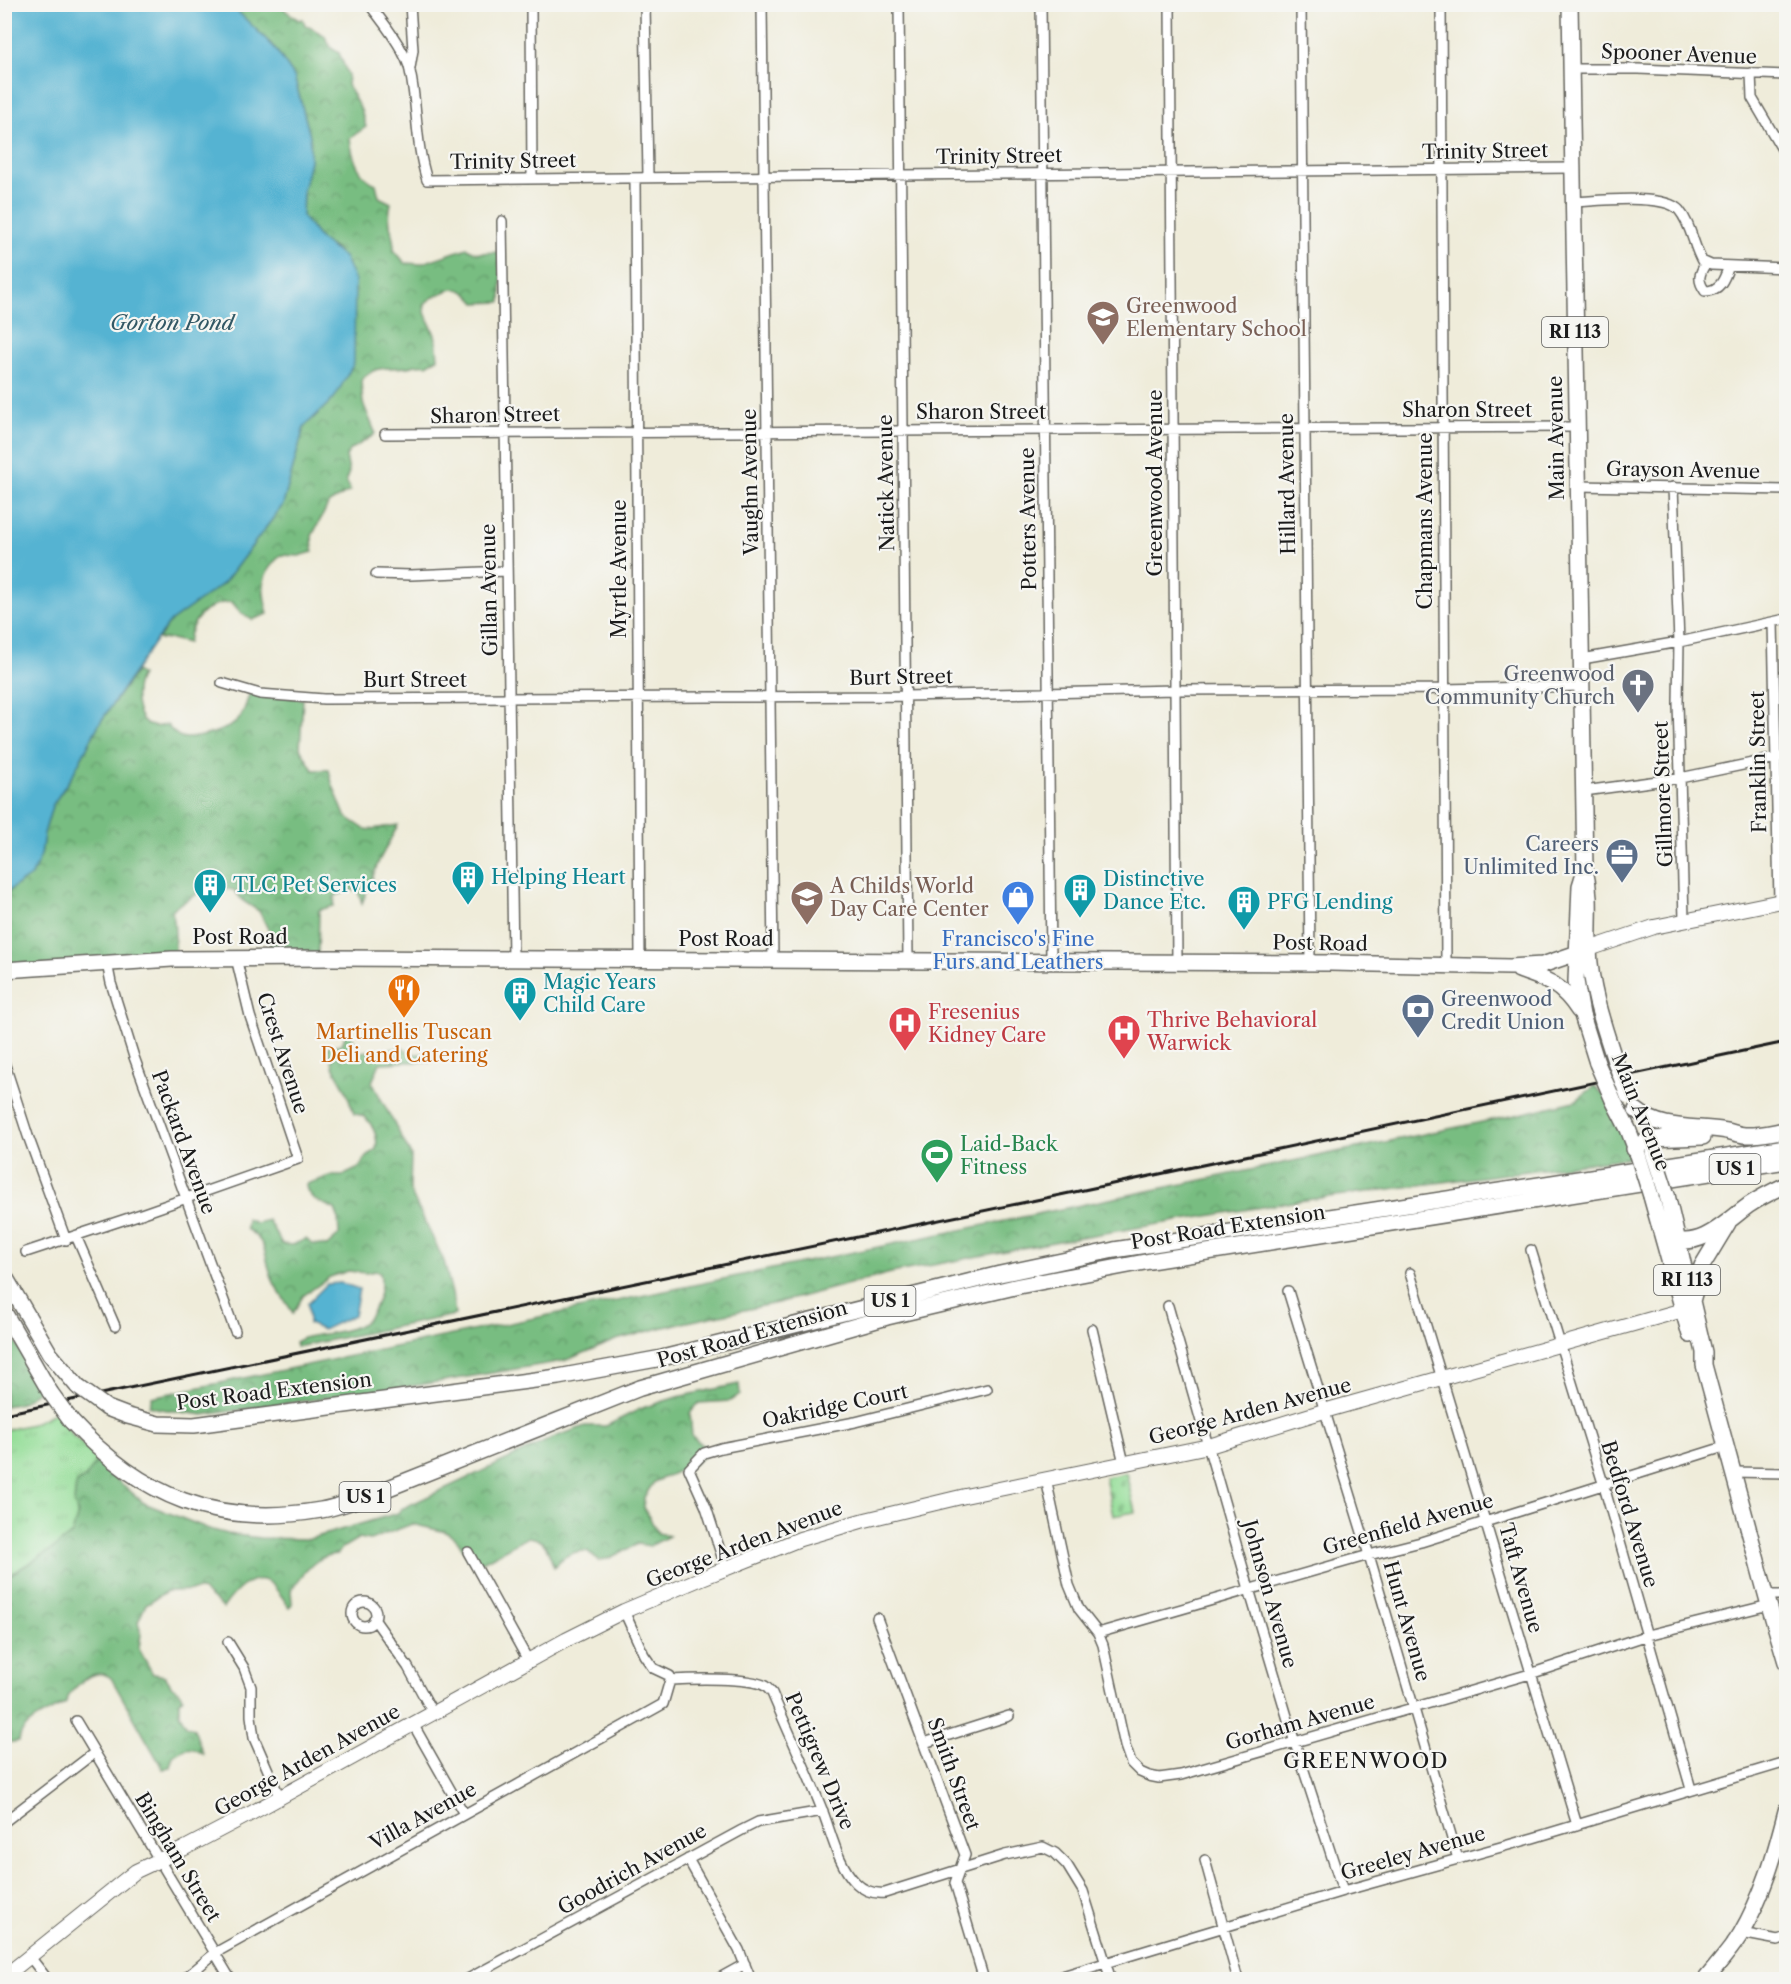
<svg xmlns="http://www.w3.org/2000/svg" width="1791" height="1984" viewBox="0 0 1791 1984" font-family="'Libre Caslon Text',serif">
  <defs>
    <pattern id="grass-tufts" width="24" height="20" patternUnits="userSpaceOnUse" patternTransform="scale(1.5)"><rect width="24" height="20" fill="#95de99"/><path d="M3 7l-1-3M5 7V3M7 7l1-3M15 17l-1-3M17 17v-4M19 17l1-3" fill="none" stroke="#80be83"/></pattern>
    <pattern id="forest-crowns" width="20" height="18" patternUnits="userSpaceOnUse" patternTransform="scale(1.5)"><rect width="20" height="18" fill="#78bd81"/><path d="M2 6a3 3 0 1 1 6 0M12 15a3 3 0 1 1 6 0" fill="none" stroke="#629969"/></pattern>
    <pattern id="cemetery-stones" width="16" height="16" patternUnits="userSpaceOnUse" patternTransform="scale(1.5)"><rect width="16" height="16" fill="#95de99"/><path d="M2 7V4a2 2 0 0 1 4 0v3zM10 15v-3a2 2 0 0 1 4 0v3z" fill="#80be83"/></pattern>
  </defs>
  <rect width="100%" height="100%" fill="#f6f6f2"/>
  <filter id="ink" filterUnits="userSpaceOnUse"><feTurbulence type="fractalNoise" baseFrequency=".0167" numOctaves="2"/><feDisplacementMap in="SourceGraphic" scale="12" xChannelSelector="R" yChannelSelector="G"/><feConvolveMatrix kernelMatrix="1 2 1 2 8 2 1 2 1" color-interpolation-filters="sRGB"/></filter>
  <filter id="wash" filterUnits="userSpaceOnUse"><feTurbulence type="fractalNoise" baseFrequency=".008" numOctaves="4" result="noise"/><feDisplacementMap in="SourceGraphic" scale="24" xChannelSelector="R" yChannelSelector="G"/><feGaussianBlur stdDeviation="1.35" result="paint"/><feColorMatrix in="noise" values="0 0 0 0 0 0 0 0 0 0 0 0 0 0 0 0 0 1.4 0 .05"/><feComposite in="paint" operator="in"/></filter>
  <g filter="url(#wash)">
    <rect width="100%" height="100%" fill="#efecda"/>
    <path fill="url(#grass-tufts)" stroke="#587d5a" stroke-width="1.5" d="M56,1412L73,1436L99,1459L85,1478L74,1503C78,1513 79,1525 72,1534C62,1547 20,1567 5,1578V1430L32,1424Z"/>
    <path fill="url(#forest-crowns)" stroke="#4a6c4e" stroke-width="1.5" d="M231,5H283L285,10L299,20L303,19L305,25L324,35L331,48L339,53L348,75L347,85L361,110L366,127L350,138C352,157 358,177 376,184L379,197L391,203C386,224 394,231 394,250L405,263L420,264L467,248L477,253L502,252L501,302L476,303C469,295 462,286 449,290C414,304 423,306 435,335C437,342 437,350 438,358L427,365C420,363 415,366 407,367C389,369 374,364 361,381L363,403L375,432L374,435L350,450L346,456L349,472L346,480L350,491L329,503L312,536L313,552L299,556L281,555C260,574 261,587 268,614L252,620L240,612L232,602C208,602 190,620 188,643L171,639H158L171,621L224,583L283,505L304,427L335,397L338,251L321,240L302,216L303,191L310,161V136L294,76L274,47Z
      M136,671L141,675C132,690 134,720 152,726C156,727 162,726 167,725C171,730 176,735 181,737C194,741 232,729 239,719C245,711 247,700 250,692L303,699L300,748L313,770H329L332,783L345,816L366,830L398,825L379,861L362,903L358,891L351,890L335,896L334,906L319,910L318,956L270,958V933L259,911L243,901L234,890L228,889L200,892L175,907L172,912C177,927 174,941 175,957L5,970V893L9,892L41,855L44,834L52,806L73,774L99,724Z
      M350,1033L359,1052L403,1048L412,1054H433V1061L380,1063L372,1082L411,1155L410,1191L444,1261L453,1298L455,1315L296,1347L295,1342L303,1338C319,1334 341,1333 358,1326C374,1319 384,1290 380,1273L375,1271L366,1273L348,1271L330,1277L303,1296L293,1313C286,1301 273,1286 270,1272C264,1252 267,1241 246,1229L247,1219L256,1223L268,1220L282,1244L292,1245L306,1239L312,1244L327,1246L339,1235L338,1217L335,1209C323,1203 306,1200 306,1184L331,1176H342L359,1168L365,1159L376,1149C379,1136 370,1114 354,1114L345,1088L334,1069L327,1047L342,1044L346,1034Z
      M1595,1086L1610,1101L1634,1157L1298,1201L1075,1238L891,1273L777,1303L664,1327L616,1340L564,1361L419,1385L203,1415L160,1409L149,1406L152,1397L1516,1115L1575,1101Z
      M4,1321L41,1389L21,1403L5,1406Z
      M739,1384L740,1394L730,1401L699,1403L690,1413L692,1436L710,1451L692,1465L654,1482L644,1497V1508L658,1533L669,1536L650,1546L638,1544L607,1559L598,1560L587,1551C573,1550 563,1556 554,1567C548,1552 547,1538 528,1537L477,1565L469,1559L458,1541L446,1532L412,1524L370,1540L359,1538L342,1548L338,1554C315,1555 304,1573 291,1590L292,1604L289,1607C284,1600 278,1590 271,1584C253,1569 232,1595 223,1608L202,1590L167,1591L146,1604L138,1622L141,1634L139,1649L153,1674L165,1676L172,1687L181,1693L183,1698L179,1702V1713L186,1725L194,1729L203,1754C190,1745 185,1748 173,1756L170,1767L163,1769L111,1678C94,1665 77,1685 67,1697L66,1703C51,1712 21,1721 19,1741L5,1743V1578L51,1550L72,1534L78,1514L74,1503L76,1483L85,1478L99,1459L109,1473L144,1503L209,1529L228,1534L260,1538L309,1539L398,1513L401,1509L555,1437L585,1426H606L642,1408L677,1397Z"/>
    <path fill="url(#cemetery-stones)" stroke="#587d5a" stroke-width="1.5" d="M1126,1473L1135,1512L1113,1516L1105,1477Z"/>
    <path fill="#54b3d2" stroke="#386877" stroke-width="1.5" d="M5,4L231,5L274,47L294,76L310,136V161L303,191L302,216L321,240L344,257L355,280L354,363L349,372L335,397L304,427L283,505L224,583L171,621L156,640L99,724L73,774L52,806L44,834L41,855L32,875L5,893Z
      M341,1283L359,1289L354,1315L323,1330L309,1324L308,1303L327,1284Z"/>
  </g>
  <g filter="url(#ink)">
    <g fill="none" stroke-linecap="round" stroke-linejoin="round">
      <g stroke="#66655e" stroke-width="12">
        <path id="street" d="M369,4C381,19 407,53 410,71C418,107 415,143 427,180L1572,168
          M531,4L532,179
          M645,4L648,177
          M762,4L773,960
          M899,4L908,961
          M1041,4L1051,961
          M1170,4L1177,962
          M1301,4L1310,963
          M1441,4L1446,966
          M410,68L413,50L410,4
          M1570,69H1638L1786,75
          M1751,73L1752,98L1786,156
          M635,178L640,960
          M1573,202C1596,201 1664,193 1679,210C1691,224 1693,245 1702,261L1711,265L1786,268
          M502,221L513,958
          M1706,263C1699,274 1697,280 1705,291C1720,291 1724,280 1729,266
          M385,434L1577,427
          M1578,486L1786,490
          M1673,487L1679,642L1678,703L1684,919
          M376,574L411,575L506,571
          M1773,622L1779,901
          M1582,659L1679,642L1786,619
          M222,683L260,694L324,699L906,696L1175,690L1444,689L1582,686
          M1584,791L1680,778L1786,756
          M107,963L111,983L134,1057L235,1331
          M4,1062L28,1136L66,1240
          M76,1236L115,1326
          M1531,1250L1603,1483L1691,1789
          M26,1252L141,1214L298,1159L250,1016L236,958
          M1410,1273C1467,1457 1520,1641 1577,1825
          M1288,1291L1369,1555L1458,1859
          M1168,1306L1249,1589L1295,1743L1343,1891
          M1092,1329L1124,1463
          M1733,1472L1786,1473
          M1046,1479L1069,1585L1079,1609L1098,1633L1103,1645L1125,1746L1131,1763L1140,1772L1149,1776L1159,1778L1181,1775L1530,1674L1648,1635L1769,1605
          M468,1552L529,1662
          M726,1569L706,1507L689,1469L704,1453L721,1448L855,1422L987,1389
          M1766,1595H1786
          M352 1614a12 12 0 1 1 24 0a12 12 0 1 1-24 0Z
          M624,1611L644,1655L653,1668L670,1676V1680
          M877,1618L965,1855L955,1883L984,1980
          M374,1619L408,1667L433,1713
          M1098,1633L1369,1555L1421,1542L1727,1446
          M228,1642L244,1668L251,1687V1716L254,1738L280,1798
          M670,1680C690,1679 750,1677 765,1686C768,1688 770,1691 772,1693C788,1731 806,1769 821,1807C831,1831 837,1864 856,1883C864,1891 874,1894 885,1893L1005,1855L1043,1847L1055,1853L1067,1865L1083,1891L1111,1980
          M76,1721L231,1980
          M413,1724L464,1814
          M924,1743L1009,1716
          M4,1822L94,1753
          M688,1859L739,1950L751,1980
          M1205,1860L1238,1980
          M1741,1933L1778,1940L1786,1937
          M30,1957L48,1980
          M183,1980L215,1953L663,1704L670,1680
          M466,1980L742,1830L758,1822L823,1811
          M716,1980L745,1964
          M1049,1980L1343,1891L1533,1838L1786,1762"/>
      </g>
      <g stroke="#66655e" stroke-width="16">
        <path id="secondary" d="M1589,949L1654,927L1786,900
          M4,1977L136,1871L183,1849L246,1816L566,1640L624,1611L702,1578L800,1539L861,1521L965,1496L1209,1446L1324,1411L1683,1310"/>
      </g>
      <g stroke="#66655e" stroke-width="18">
        <path id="primary" d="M1570,4L1585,870C1592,897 1588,920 1589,948C1590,987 1603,1024 1615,1061
          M1585,870L1580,886L1576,981L1582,1015L1597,1063
          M4,970L172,959L333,958L1330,963L1510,967L1542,965L1589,949
          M1519,970C1548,980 1561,984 1579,1011
          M1613,1100L1628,1129L1638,1155
          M1636,1110C1660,1130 1693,1126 1721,1130C1729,1131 1737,1134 1744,1135C1758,1136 1773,1132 1786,1130
          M1634,1149L1649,1139L1703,1137
          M1667,1195L1704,1352V1365L1769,1605L1786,1662
          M1651,1196L1690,1335
          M1669,1237C1698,1252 1727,1221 1749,1205C1761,1197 1773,1191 1786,1185
          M4,1275L50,1354L78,1387
          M1692,1301L1702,1266L1728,1223
          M4,1312L50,1392
          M107,1408L128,1416L158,1424L194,1425L558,1377L662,1358L1000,1274L1114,1250L1786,1147
          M71,1421C141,1497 218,1528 321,1510C343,1506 365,1497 386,1489L640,1388L887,1317L1019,1286L1150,1261L1786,1161
          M1705,1980C1717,1965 1730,1951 1740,1935C1763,1896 1775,1854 1786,1811"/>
      </g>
      <use href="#street" stroke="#fff" stroke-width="9"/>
      <use href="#secondary" stroke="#fff" stroke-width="14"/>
      <use href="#primary" stroke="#fff" stroke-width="15"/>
      <path stroke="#1c1c1c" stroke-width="3" d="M4,1414L1041,1199L1786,1042"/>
      <g stroke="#66655e" stroke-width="18" stroke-linecap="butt">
        <path id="primary-bridge" d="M1615,1061L1628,1096
          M1597,1063L1613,1100
          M1653,1152L1667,1195
          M1638,1155L1651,1196
          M78,1387L107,1408
          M50,1392L71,1421"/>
      </g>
      <use href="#primary-bridge" stroke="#fff" stroke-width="15"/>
    </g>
  </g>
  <defs>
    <g id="school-pin" transform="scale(1.725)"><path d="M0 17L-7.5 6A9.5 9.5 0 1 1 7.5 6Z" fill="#8d6e63" stroke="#f6f6f2"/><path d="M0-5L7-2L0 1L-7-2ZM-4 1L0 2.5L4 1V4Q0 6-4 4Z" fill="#fff"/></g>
    <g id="church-pin" transform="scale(1.725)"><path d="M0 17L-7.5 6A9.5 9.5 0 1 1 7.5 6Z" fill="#6b7280" stroke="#f6f6f2"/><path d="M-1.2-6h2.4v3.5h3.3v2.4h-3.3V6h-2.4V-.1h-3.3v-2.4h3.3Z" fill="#fff"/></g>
    <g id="office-pin" transform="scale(1.725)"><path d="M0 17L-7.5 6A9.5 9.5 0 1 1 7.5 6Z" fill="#5c6f8a" stroke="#f6f6f2"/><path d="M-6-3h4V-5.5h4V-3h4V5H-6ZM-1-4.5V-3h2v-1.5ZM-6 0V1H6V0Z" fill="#fff"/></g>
    <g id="building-pin" transform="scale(1.725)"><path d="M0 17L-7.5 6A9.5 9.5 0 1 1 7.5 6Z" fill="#0f9aa8" stroke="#f6f6f2"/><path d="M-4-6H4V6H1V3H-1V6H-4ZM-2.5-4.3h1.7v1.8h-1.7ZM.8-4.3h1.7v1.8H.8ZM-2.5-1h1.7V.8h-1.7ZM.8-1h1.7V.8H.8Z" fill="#fff"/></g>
    <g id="shop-pin" transform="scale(1.725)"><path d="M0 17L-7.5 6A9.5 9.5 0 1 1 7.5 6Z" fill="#3f7fe0" stroke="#f6f6f2"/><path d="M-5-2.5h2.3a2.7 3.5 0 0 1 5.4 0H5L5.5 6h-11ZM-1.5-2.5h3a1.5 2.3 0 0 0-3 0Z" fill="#fff"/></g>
    <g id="restaurant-pin" transform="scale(1.725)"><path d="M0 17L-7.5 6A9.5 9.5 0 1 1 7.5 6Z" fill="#e8710a" stroke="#f6f6f2"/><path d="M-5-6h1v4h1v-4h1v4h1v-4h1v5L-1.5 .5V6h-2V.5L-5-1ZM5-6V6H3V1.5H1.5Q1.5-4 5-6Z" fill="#fff"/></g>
    <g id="bank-pin" transform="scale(1.725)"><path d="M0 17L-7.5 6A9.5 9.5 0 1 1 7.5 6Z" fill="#5c6f8a" stroke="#f6f6f2"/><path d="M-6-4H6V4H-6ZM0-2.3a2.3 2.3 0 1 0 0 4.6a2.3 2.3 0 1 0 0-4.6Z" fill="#fff"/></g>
    <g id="hospital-pin" transform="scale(1.725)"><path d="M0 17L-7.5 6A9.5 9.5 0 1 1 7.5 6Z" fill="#e0444e" stroke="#f6f6f2"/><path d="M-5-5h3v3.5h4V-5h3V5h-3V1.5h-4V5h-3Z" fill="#fff"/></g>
    <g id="stadium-pin" transform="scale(1.725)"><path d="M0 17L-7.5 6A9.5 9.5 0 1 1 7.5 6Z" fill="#2e9e5b" stroke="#f6f6f2"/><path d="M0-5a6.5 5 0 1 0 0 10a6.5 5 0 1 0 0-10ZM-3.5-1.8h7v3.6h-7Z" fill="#fff"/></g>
  </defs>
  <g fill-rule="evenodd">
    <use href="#school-pin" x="1103" y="317"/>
    <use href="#church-pin" x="1638" y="685"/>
    <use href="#office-pin" x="1622" y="855"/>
    <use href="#building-pin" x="468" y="877"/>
    <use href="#building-pin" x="210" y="885"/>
    <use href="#building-pin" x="1080" y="890"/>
    <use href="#school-pin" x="807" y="897"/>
    <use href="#shop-pin" x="1018" y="897"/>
    <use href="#building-pin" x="1244" y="902"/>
    <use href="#restaurant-pin" x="404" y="990"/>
    <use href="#building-pin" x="520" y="993"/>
    <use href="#bank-pin" x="1418" y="1010"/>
    <use href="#hospital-pin" x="905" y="1023"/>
    <use href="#hospital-pin" x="1124" y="1031"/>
    <use href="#stadium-pin" x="937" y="1155"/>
  </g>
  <g text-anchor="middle" stroke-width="4.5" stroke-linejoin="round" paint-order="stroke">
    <g fill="#f6f6f2" stroke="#5d5d5c" stroke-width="1.5">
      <rect x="1542" y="317" width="66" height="30" rx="4.5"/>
      <rect x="1709.5" y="1154" width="51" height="30" rx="4.5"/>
      <rect x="1654" y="1265" width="66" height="30" rx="4.5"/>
      <rect x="864.5" y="1286" width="51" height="30" rx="4.5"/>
      <rect x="339.5" y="1482" width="51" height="30" rx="4.5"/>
    </g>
    <g font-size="18" font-weight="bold" fill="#1c1c1c">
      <text x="1575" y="338">RI 113</text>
      <text x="1735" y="1175">US 1</text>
      <text x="1687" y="1286">RI 113</text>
      <text x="890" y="1307">US 1</text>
      <text x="365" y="1503">US 1</text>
    </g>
    <g font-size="20" fill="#1c1c1c" stroke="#f6f6f2">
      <text transform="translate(1679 54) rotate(2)" y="7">Spooner Avenue</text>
      <text transform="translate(1485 151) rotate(-1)" y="7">Trinity Street</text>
      <text transform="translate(999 156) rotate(-1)" y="7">Trinity Street</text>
      <text transform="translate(513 161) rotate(-1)" y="7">Trinity Street</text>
      <text x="1467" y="417">Sharon Street</text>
      <text x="981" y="419">Sharon Street</text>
      <text transform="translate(495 415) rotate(-1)" y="7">Sharon Street</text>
      <text transform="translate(1556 438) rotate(-91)" y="7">Main Avenue</text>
      <text transform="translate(1683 470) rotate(1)" y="7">Grayson Avenue</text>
      <text transform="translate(750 482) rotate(-91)" y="7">Vaughn Avenue</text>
      <text transform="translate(886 483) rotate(-91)" y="7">Natick Avenue</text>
      <text transform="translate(1155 483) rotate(-90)" y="7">Greenwood Avenue</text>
      <text transform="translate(1287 484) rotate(-91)" y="7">Hillard Avenue</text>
      <text transform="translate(1028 519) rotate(-91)" y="7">Potters Avenue</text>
      <text transform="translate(1425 521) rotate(-90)" y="7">Chapmans Avenue</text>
      <text transform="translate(619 569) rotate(-90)" y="7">Myrtle Avenue</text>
      <text transform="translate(489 590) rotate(-91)" y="7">Gillan Avenue</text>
      <text transform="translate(901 677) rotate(-1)" y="7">Burt Street</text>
      <text x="415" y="687">Burt Street</text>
      <text transform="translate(1758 762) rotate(-91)" y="7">Franklin Street</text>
      <text transform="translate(1663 794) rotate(-92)" y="7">Gillmore Street</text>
      <text x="240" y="944">Post Road</text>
      <text x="726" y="946">Post Road</text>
      <text transform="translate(1320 943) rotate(1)" y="7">Post Road</text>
      <text transform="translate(283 1053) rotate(72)" y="7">Crest Avenue</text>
      <text transform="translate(1641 1112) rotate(68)" y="7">Main Avenue</text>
      <text transform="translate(184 1142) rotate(70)" y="7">Packard Avenue</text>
      <text transform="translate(1228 1227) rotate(-9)" y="7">Post Road Extension</text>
      <text transform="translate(752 1334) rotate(-16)" y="7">Post Road Extension</text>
      <text transform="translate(274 1391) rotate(-7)" y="7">Post Road Extension</text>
      <text transform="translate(835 1406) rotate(-12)" y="7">Oakridge Court</text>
      <text transform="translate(1250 1411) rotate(-15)" y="7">George Arden Avenue</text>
      <text transform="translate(1630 1514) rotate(73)" y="7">Bedford Avenue</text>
      <text transform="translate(1408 1524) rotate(-16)" y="7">Greenfield Avenue</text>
      <text transform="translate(744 1544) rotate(-21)" y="7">George Arden Avenue</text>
      <text transform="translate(1521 1578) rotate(74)" y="7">Taft Avenue</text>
      <text transform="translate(1270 1594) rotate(74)" y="7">Johnson Avenue</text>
      <text transform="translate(1407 1621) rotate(74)" y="7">Hunt Avenue</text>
      <text transform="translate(1300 1722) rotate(-16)" y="7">Gorham Avenue</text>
      <text transform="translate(307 1760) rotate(-29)" y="7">George Arden Avenue</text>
      <text transform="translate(820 1761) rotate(67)" y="7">Pettigrew Drive</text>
      <text transform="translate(954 1774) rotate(70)" y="7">Smith Street</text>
      <text transform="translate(423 1816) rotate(-29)" y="7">Villa Avenue</text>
      <text transform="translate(1413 1853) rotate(-16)" y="7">Greeley Avenue</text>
      <text transform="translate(178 1857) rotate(59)" y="7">Bingham Street</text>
      <text transform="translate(632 1869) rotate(-29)" y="7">Goodrich Avenue</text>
    </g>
    <g font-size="20" fill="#785e54" stroke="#f6f6f2" text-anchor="start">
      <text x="1126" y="313">Greenwood<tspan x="1126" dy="23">Elementary School</tspan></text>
      <text x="830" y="893">A Childs World<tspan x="830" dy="23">Day Care Center</tspan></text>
    </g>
    <g font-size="20" fill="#5b616d" stroke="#f6f6f2" text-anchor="end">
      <text x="1615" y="681">Greenwood<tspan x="1615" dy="23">Community Church</tspan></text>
    </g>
    <g font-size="20" fill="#4e5e75" stroke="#f6f6f2" text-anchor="end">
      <text x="1599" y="851">Careers<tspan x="1599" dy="23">Unlimited Inc.</tspan></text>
      <text x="1441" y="1006" text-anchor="start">Greenwood<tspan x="1441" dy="23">Credit Union</tspan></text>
    </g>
    <g font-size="20" fill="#0d838f" stroke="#f6f6f2" text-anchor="start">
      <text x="491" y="884">Helping Heart</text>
      <text x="1103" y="886">Distinctive<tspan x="1103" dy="23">Dance Etc.</tspan></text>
      <text x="233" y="892">TLC Pet Services</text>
      <text x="1267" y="909">PFG Lending</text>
      <text x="543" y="989">Magic Years<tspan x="543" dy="23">Child Care</tspan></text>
    </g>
    <g font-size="20" fill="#366cbe" stroke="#f6f6f2">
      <text x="1018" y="946">Francisco's Fine<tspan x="1018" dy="23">Furs and Leathers</tspan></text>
    </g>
    <g font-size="20" fill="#be3a42" stroke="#f6f6f2" text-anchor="start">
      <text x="928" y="1019">Fresenius<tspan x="928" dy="23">Kidney Care</tspan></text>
      <text x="1147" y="1027">Thrive Behavioral<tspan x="1147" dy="23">Warwick</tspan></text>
    </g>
    <g font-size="20" fill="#c56008" stroke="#f6f6f2">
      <text x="404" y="1039">Martinellis Tuscan<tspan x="404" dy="23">Deli and Catering</tspan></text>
    </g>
    <g font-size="20" fill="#27864d" stroke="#f6f6f2" text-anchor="start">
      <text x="960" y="1151">Laid-Back<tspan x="960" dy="23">Fitness</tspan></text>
    </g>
    <g font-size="21" font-style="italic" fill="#325865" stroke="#f6f6f2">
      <text x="172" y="330">Gorton Pond</text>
    </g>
    <g font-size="21" letter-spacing="1.5" fill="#1c1c1c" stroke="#f6f6f2">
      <text x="1366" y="1768">GREENWOOD</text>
    </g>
  </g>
  <rect width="1791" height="1984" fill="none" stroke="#f6f6f2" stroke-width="24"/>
</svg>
